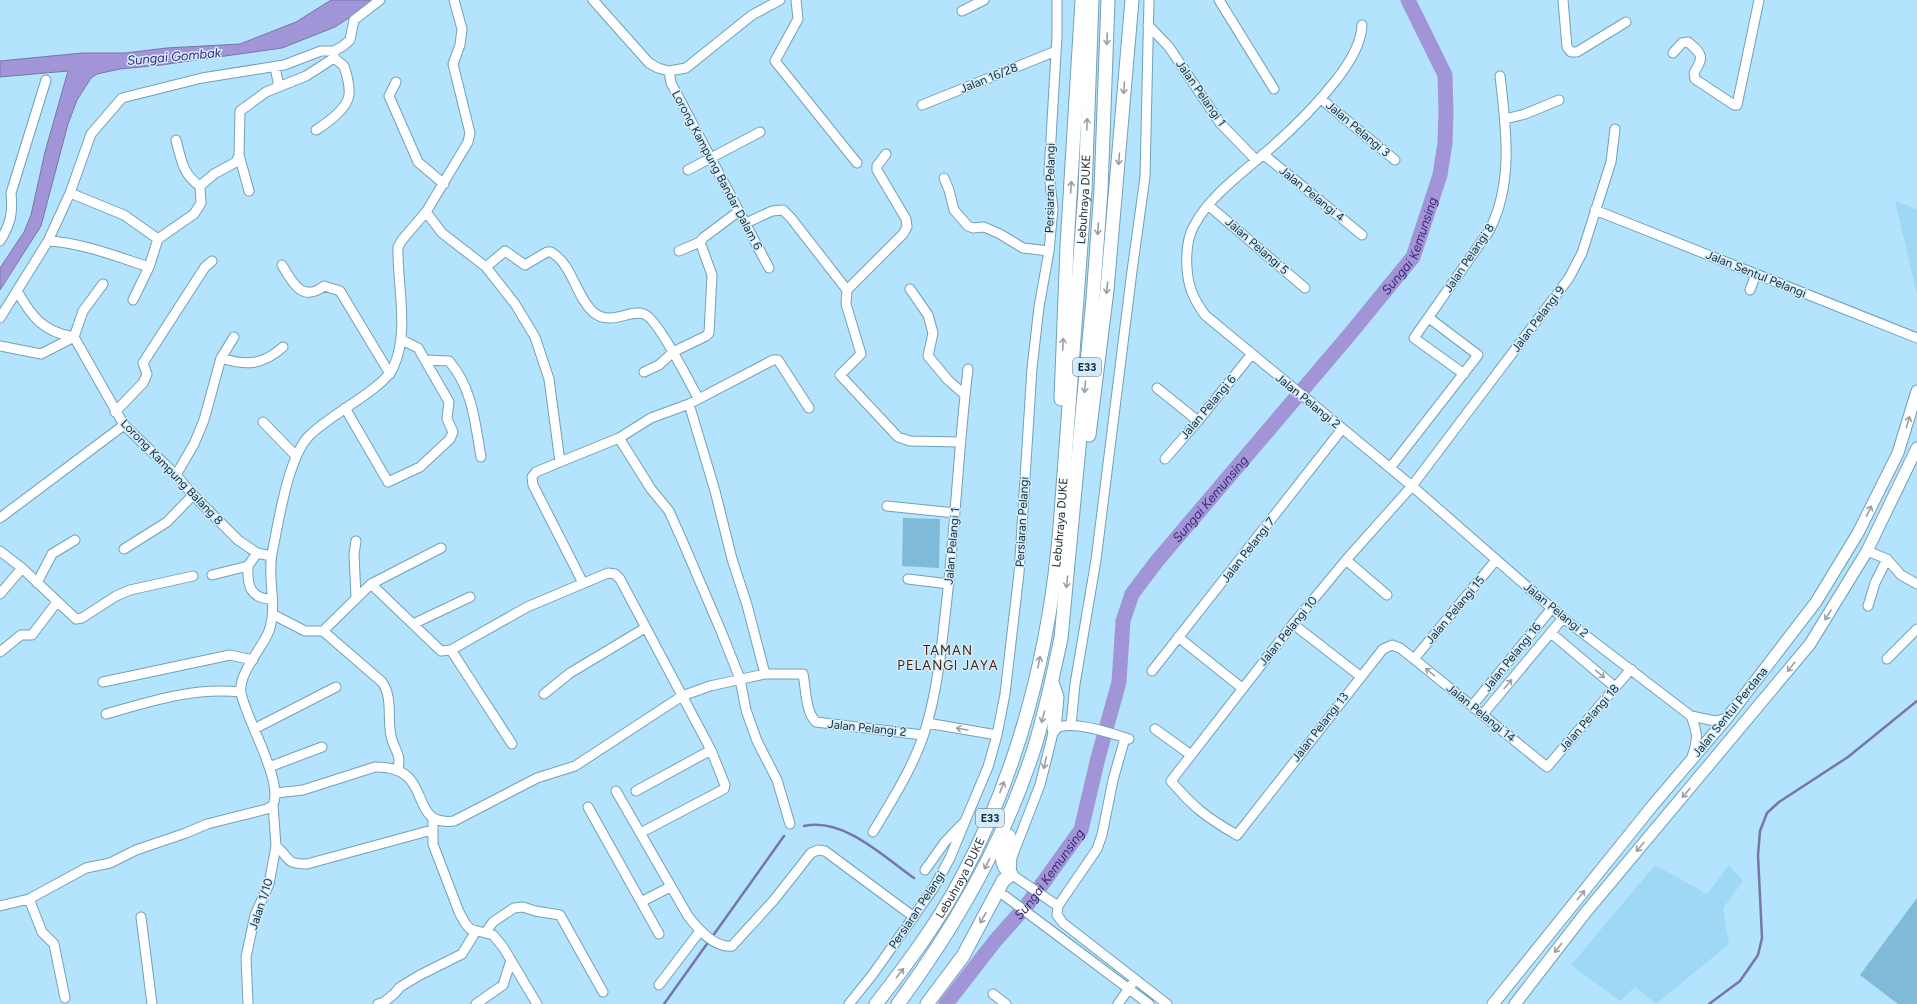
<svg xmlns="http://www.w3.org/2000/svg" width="1917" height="1004" viewBox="0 0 1917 1004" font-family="Figtree,sans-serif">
  <rect width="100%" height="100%" fill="#b3e3fd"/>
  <path fill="#9fd8f5" d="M1895,201L1917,209V294Z
    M1655,865L1707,894L1729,865L1743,881L1723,908L1729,944L1656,1004L1635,987L1620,1001L1571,965Z"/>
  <path fill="#80bad9" d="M903,518L940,519L939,568L902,566Z
    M1917,898V1004H1898L1860,975Z"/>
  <path fill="#a195d7" stroke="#7876a6" d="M331,0H376L335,27L282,48L161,65L120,69L97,74L91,78L77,100L68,124L41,226L0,290V268L24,232L31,215L45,152L68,71L0,77V61L82,53H125L167,48L240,44L296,22Z"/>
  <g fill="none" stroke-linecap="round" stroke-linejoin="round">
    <path stroke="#7876a6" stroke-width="2.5" d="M804,826C843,817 883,856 914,878
      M712,937L784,836
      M664,1004L709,941
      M1709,1004L1740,981L1758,955L1762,938L1758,855L1760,831L1767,813L1779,802L1848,757L1917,701"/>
    <path stroke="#a195d7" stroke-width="15" id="s1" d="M946,1004L995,941L1027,905L1081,830L1098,758L1119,682L1123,621L1132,594L1157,561L1350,334L1413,257L1440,175L1445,143L1446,111L1445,75L1408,0"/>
    <g stroke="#72a1b9" stroke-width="11">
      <path id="minor" d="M593,0L649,63L658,68L669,71L686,68L752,15L780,0
        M796,0L798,19L775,61L857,163
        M1219,0L1274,89
        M1563,0L1567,47L1571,52H1577L1626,22
        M962,11L984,0
        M1148,25L1169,47L1220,123L1256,160
        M1362,25C1361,45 1349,63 1337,79C1318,103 1297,125 1274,145C1250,167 1210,195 1195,224C1187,237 1186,253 1187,268C1188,287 1194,300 1205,315L1412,486L1563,618L1691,716C1698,734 1698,739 1692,757
        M1673,53L1682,43L1688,42C1703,55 1704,56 1694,73L1695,79L1734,105H1737L1759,0
        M275,67L279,87
        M669,71L671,83L769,268
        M396,82L389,96L418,162L444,184
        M1321,99L1395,160
        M922,105L1056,51
        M1505,119L1525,114L1559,100
        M1615,129L1611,162L1582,253L1569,278L1412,486L1346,560L1293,624L1171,781C1193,807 1207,818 1237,835L1383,649L1392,645L1400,648L1414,659L1547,767L1631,669
        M316,130C327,123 347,109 349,95C350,86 347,75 344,66L334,58
        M176,140C181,159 183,175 200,186
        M886,154L877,166V170L906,219L907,227L903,234L847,290L846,304L861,354L840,375L898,437L910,441L960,442
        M1263,154L1362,235
        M239,155L249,191
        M688,170L760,132
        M944,178L949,190L954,210L968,226L973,228L984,227L1000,234L1023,248L1049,251
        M70,193L124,215L158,239
        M1208,205L1305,288
        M1595,210L1917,338
        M426,212L442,233L486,267L515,304L535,337L549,379L560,462L619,438L651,418L689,404L773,360H778L809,408
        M746,223L772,211L783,210L791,218L847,290
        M0,241C11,223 13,213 11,193L46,80
        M48,241C83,243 115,256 149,267
        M679,251L700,242
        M282,265C292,282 302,303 324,286L340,291L390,374
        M486,267L505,251L525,265L547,252H551C573,265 575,295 593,312C611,327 628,309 644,314C657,318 690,383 698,398
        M103,284L83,311L74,337L124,425L176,475L193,495L238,540L257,553L271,556
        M910,289L928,315L933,333L928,356L948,380L965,395
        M1750,290L1756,274
        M17,291C32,317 43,332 74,337
        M133,300L149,267L158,239L194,214L201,203L200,186L214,174L236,162L239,155L240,111L266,92L306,76L334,58V51
        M0,318L48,241L70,193L91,134L122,98L202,78L284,65L321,51H334L343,46L350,40L354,20L380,0
        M0,346L41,354L74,337
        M221,358C246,366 263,365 283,347
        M425,360L449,361C473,389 475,423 481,457
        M644,372L659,365L673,352L706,336L709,333L712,275L700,242L703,238L739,211
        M1464,374L1414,338L1489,231C1514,184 1506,127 1500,76
        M1157,388L1198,421
        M689,404L715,491L732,559L747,605L765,674
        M345,408L388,482L420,467L450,439L453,432L447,419L449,402L418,348L402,340
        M115,412L143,383L147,374L143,363L205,267L212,261
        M263,422L296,456
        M619,438L651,489L669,511L682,540L721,631L740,679L746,710L757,741L777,780L790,824
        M1165,459L1198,421L1251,355
        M560,462L536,472L532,477L533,485L583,583
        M1390,468L1478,355L1429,318
        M176,475L194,444L204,420L221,358L234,337
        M887,506L955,513
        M0,518L124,425
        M356,541L354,554L356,598
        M124,549L167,522L193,495
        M0,551L22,568L76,619L82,618L116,596L130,590L193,576
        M1867,551L1887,559L1901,575L1917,584
        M1346,560L1387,595
        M248,566C247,585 250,599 272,599
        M212,575L248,566L257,553
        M908,579L949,584
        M37,583L52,554L75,540
        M371,584L441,651L451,650L527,607L608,573L615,574L620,579L711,750L725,785L724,789L646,830
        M0,594L22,568
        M1868,606L1875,583L1887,559
        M274,615L305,631H323L371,584L441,548
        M413,624L470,597
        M1293,624L1360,676
        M323,631L382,682C394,699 386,721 392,740C396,752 401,755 398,769
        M1551,633L1615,687
        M1178,637L1242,688
        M451,650L512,744
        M0,652L21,635H32L57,602
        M1414,659L1496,560
        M1887,659L1917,629
        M1152,671L1342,429
        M103,682L230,655L253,660
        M544,694L570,673L645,628
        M1472,706L1552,608
        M106,714C151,701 194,687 241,692
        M1483,714L1563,618
        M1691,716L1715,721L1727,718
        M927,723L997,735
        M1071,725L1075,684L1096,560L1132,271L1145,177L1149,0
        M254,729L336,687
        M1155,729L1191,755
        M1129,739C1110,733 1071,719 1054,729L1040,785L1012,857L1011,874L1058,906L1057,915L1063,923L1167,1004
        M269,767L322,747
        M616,791L688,916C698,929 714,948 732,946L774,900L811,853L818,850L825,851L914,917
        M636,791L711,750
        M276,793L303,790L375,767C437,766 405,827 454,821L537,778L575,766L682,696L710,686L765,674H803C806,688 805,711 816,722L923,735
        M588,807L659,934
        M433,819V844L459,912L465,923L470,929L493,935L503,947L537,1004
        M873,832C894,797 916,763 927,724C937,689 941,652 945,616C955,534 958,451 968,369
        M276,846C291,858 284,864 307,864L432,830
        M925,870L945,842L963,823
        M1005,896L1149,1004
        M29,899L42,932L54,944L65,998
        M641,902L670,887
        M0,906L29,899L86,868L110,863L136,850L186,833L207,824L267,809L273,805C284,782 246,719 241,693C238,673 262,649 269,631C278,605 267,580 272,554C278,524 288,457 309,436C329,415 382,390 393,368C410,333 397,285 398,247L402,240L426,212L468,142L470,133L453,64L460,45L462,29L454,0
        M1058,906L1097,849L1102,835L1113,780L1125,738
        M141,917L152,1004
        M486,932L493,922L514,908L523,907L535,911L560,915L603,992
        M659,985L700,931
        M993,994L1006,1004
        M248,1004L246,957L255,915L269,884L276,846L273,805
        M378,1004L384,1002L394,994L400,987L420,975L462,954L476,931
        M476,1004L503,985L511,960
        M849,1004L873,974L933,889L950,858L966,819L988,767L997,735L1005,694L1019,573L1032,368L1039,307L1049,251L1053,209L1049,173L1057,36V0
        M1118,1004L1132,984"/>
    </g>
    <g stroke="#72a1b9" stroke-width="13">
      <path id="major" d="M1493,1004L1653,805L1727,718L1816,602L1858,533L1898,453L1917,391
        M1515,1004L1586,912L1810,644L1867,551L1917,448"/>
    </g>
    <g stroke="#72a1b9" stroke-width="15">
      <g id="highway">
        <path d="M1061,399L1067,246L1082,0"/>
        <path d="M1089,435L1107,290L1132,0"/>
        <path d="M1053,685L1057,697L1054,729"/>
        <path id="s2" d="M876,1004C907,964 938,923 962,877C1019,770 1050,648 1060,527L1085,191L1092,0"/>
        <path d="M898,1004C955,927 1003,844 1033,752C1045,715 1053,676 1061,638L1093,299L1101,190L1108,0"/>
        <path d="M927,1004L963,956L1003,881L1011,874C997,863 1003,849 1009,836"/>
      </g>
    </g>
    <use href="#minor" stroke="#fff" stroke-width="9"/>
    <use href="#major" stroke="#fff" stroke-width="11"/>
    <use href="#highway" stroke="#fff" stroke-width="13"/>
  </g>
  <defs><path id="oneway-shaft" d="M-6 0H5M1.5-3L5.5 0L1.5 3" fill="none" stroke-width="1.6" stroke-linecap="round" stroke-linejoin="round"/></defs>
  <g stroke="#98a0a4">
    <use href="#oneway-shaft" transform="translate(1107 39) rotate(92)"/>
    <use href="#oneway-shaft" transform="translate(1124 88) rotate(94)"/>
    <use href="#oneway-shaft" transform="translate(1087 124) rotate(-88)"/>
    <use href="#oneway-shaft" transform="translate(1119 159) rotate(94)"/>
    <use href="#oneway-shaft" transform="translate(1071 187) rotate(-86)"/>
    <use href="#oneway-shaft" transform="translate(1098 229) rotate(94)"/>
    <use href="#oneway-shaft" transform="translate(1107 288) rotate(96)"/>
    <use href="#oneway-shaft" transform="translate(1063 344) rotate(-87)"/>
    <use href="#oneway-shaft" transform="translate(1085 387) rotate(95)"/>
    <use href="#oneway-shaft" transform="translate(1908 422) rotate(-74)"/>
    <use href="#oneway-shaft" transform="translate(1869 511) rotate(-64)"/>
    <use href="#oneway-shaft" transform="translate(1067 582) rotate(96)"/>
    <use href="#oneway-shaft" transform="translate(1828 615) rotate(122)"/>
    <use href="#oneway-shaft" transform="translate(1039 662) rotate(-79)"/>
    <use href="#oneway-shaft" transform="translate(1791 667) rotate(129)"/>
    <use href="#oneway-shaft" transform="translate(1430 672) rotate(-141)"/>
    <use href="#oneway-shaft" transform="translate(1600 674) rotate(40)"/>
    <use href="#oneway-shaft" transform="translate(1508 684) rotate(-50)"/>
    <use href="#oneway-shaft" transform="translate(1043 717) rotate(105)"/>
    <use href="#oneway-shaft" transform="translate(962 729) rotate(-171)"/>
    <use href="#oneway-shaft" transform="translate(1045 763) rotate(103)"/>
    <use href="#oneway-shaft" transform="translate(1002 787) rotate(-69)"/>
    <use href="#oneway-shaft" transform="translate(1686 793) rotate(130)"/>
    <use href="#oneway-shaft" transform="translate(1640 847) rotate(131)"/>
    <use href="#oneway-shaft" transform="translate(987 864) rotate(117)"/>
    <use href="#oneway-shaft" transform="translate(1581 895) rotate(-51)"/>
    <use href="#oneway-shaft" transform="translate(983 918) rotate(119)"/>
    <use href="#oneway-shaft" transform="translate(1558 948) rotate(128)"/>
    <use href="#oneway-shaft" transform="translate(900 973) rotate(-52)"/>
  </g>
  <g text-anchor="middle" stroke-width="3" stroke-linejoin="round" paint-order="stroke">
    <g fill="#d1edfd" stroke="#506671" stroke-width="1">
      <rect x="1073" y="358" width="28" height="18" rx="3"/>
      <rect x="976" y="809" width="28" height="18" rx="3"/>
    </g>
    <g font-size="11" font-weight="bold" fill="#192c35">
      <text x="1087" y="371">E33</text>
      <text x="990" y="822">E33</text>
    </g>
    <g font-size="12" fill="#192c35" stroke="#d1edfd">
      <text transform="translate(989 78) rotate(-22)" y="4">Jalan 16/28</text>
      <text transform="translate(1201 93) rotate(55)" y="4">Jalan Pelangi 1</text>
      <text transform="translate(1358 129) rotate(40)" y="4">Jalan Pelangi 3</text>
      <text transform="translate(717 170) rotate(62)" y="4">Lorong Kampung Bandar Dalam 6</text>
      <text transform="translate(1050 188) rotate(-89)" y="4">Persiaran Pelangi</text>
      <text transform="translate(1312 194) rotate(39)" y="4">Jalan Pelangi 4</text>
      <text dy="4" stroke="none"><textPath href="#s2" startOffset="848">Lebuhraya DUKE</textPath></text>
      <text transform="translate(1257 246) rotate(41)" y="4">Jalan Pelangi 5</text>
      <text transform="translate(1469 258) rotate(-56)" y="4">Jalan Pelangi 8</text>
      <text transform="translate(1756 274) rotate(22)" y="4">Jalan Sentul Pelangi</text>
      <text transform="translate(1538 319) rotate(-53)" y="4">Jalan Pelangi 9</text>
      <text transform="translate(1308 401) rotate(39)" y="4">Jalan Pelangi 2</text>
      <text transform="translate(1208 407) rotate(-50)" y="4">Jalan Pelangi 6</text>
      <text transform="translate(172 472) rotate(46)" y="4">Lorong Kampung Balang 8</text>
      <text transform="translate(1022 522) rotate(-87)" y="4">Persiaran Pelangi</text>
      <text dy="4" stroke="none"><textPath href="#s2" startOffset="524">Lebuhraya DUKE</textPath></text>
      <text transform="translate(952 546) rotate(-85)" y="4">Jalan Pelangi 1</text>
      <text transform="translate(1248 550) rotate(-52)" y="4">Jalan Pelangi 7</text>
      <text transform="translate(1455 610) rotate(-50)" y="4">Jalan Pelangi 15</text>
      <text transform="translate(1556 610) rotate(39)" y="4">Jalan Pelangi 2</text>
      <text transform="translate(1288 631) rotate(-51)" y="4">Jalan Pelangi 10</text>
      <text transform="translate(1512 657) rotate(-51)" y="4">Jalan Pelangi 16</text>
      <text transform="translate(1730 712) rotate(-51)" y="4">Jalan Sentul Perdana</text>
      <text transform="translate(1481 713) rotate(39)" y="4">Jalan Pelangi 14</text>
      <text transform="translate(1589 718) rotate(-49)" y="4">Jalan Pelangi 18</text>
      <text transform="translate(1320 727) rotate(-52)" y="4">Jalan Pelangi 13</text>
      <text transform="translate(867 728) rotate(6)" y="4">Jalan Pelangi 2</text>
      <text dy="4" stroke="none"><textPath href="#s2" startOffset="152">Lebuhraya DUKE</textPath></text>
      <text transform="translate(261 904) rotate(-72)" y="4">Jalan 1/10</text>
      <text transform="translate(917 910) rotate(-56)" y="4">Persiaran Pelangi</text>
    </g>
    <g font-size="13" font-style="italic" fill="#3d2774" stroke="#d1edfd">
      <text transform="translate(174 56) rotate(-5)" y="5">Sungai Gombak</text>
      <text dy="5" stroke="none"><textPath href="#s1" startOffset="910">Sungai Kemunsing</textPath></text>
      <text dy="5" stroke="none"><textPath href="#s1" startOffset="586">Sungai Kemunsing</textPath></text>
      <text dy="5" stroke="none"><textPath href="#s1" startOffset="166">Sungai Kemunsing</textPath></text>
    </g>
    <g font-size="13" letter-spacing="1" fill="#4c1f00" stroke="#d1edfd">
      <text x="948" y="655">TAMAN<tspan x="948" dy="15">PELANGI JAYA</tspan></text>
    </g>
  </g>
</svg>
